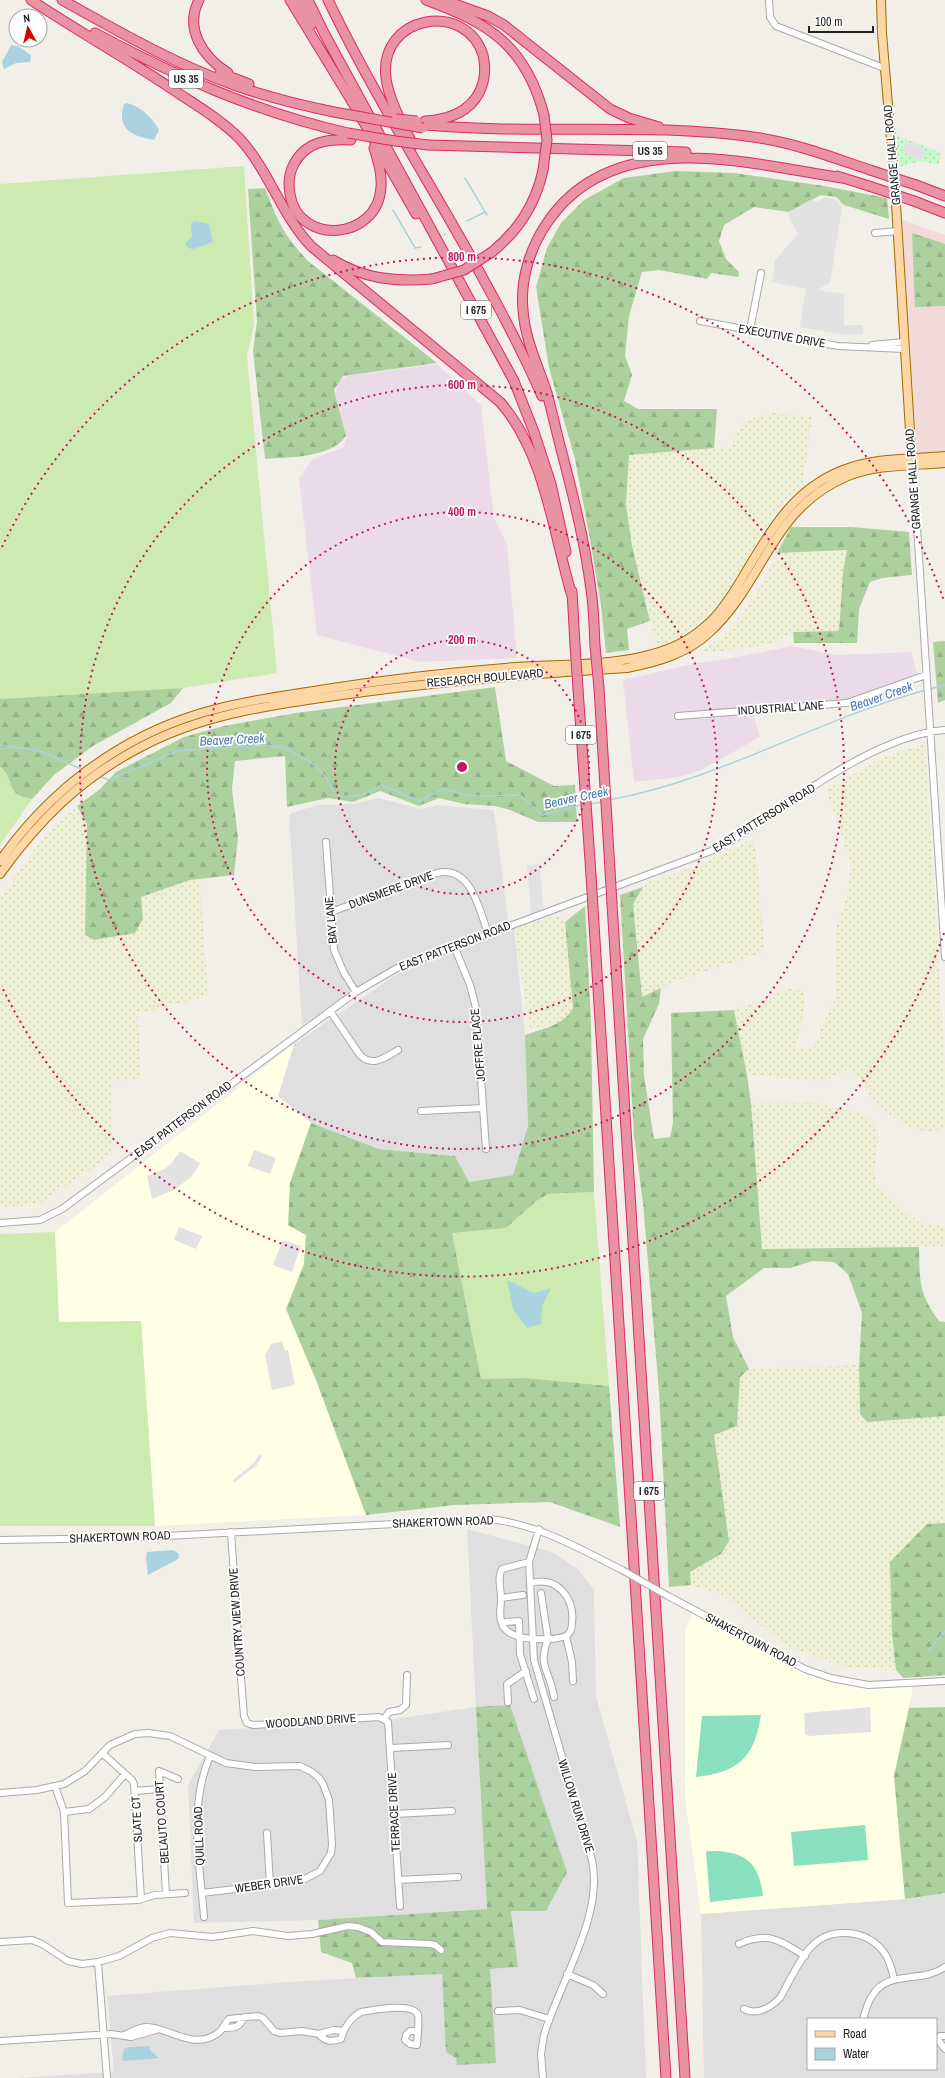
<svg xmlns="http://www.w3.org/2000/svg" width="945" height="2078" viewBox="0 0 945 2078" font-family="'Archivo Narrow',sans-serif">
  <defs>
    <pattern id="farmland-dots" width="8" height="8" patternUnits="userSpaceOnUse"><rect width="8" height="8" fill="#eef0d5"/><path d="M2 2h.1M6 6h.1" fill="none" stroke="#ccceb7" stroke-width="1.8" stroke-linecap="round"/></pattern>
    <pattern id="forest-firs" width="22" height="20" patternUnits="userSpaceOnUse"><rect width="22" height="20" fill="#add19e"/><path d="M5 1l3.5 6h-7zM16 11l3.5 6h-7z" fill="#95b388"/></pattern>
    <pattern id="park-dots" width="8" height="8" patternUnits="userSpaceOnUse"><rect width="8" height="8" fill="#c8facc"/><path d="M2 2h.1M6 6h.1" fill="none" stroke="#acd6af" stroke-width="1.8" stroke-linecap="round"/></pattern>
  </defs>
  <rect width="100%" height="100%" fill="#f2efe9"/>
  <path fill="#e0dfdf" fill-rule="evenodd" d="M378,798L420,809L437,805L494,810L508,921L399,964L302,1026L289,814L317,805L352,804Z
    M514,928L525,1034L528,1126L513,1175L469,1182L455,1156L379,1149L311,1123L278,1096L294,1044L400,972Z
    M467,1529L552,1552L578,1569L594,1590L596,1697L637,1841L646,2078H17L114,2072L107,1996L303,1981L442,1974L447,2052L490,1969L518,1967L511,1911L476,1707L487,1909L318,1920L194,1923L188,1785L219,1730L394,1719L476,1707Z
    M945,1893V2078H704L701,1914L905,1899ZM808,2019H936V2069H808Z"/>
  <path fill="#f2dad9" d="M897,218L945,235V456L912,459Z"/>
  <path fill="#ebdbe8" d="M437,364L481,405L494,518L507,545L517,658L420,662L317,635L299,478L313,459L344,447L346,436L335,393L339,382L347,376Z
    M793,646L835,655L911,652L919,681L850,705L753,713L760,737L699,771L679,777L634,782L623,680L692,664L726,659Z"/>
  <path fill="#ffffe5" d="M294,1044L278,1096L311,1123L290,1183L306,1235L304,1264L286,1309L316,1380L366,1515L155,1526L141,1322H59L55,1232Z
    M694,1609L805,1669L848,1682H914L894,1776L905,1899L701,1914L685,1797V1632Z"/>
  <path fill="url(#farmland-dots)" d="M772,413L812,417L803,483L776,510L722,601L698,624L676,639L658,648L632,546L626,505L629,455L730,447L744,421Z
    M847,550L843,572L839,631L793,632L772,644L699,654L723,635L742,614L763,582L777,553Z
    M925,744L945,1072V1126L931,1133L907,1126L876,1106L859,1078L846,1070L823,1081L747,1075L734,1010L788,989L802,990L806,1002L796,1048H813L836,996L835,931L847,897L851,863L826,790L880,759Z
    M77,806L87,824L86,935L143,919L141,897L190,880L200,879L208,996L138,1014L141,1079L112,1081V1155L38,1205L0,1207V898L39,843Z
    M753,839L756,850L765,952L681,979L642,997L633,904L645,883L701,865Z
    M554,916L563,917L565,922L573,1008L568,1017L560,1023L530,1029L514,928Z
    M813,1102L864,1114L877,1125L878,1145L873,1174L884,1195L919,1222L945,1227V1246L762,1249L751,1103Z
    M859,1365L860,1414L867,1421L945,1416V1523L927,1524L890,1562L892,1635L896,1670L847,1668L787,1646L724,1596L691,1585L690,1572L721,1554L729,1541L714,1435L737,1426L740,1377L749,1369Z"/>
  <path fill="#cdebb0" d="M244,166L254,325L247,356L277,673L183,688L0,699V184Z
    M0,767C17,780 2,794 32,799L0,845Z
    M594,1192L609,1386L526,1378L481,1379L452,1233L506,1228L535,1202L548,1194Z
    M55,1232L59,1322L141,1321L155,1526H0V1234Z"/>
  <path fill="url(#forest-firs)" d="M676,171L734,173L824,186L887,198L889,219L844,205L836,197L821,195L789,212L754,207L724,225L719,241L726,259L739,272L738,277L711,273L707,279L659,270L642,272L629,316L625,356L632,375L624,401L638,409H717L714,448L629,455L626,505L632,546L650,621L627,629L629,650L606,653L601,605L590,539L575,459L549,368L536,287L547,248L561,223L584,200L624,178Z
    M265,188C278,222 283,234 308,261L437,363L343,376L334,390L346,436C331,458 289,457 265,459L253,351L257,321L248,189Z
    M912,233L945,244V306L915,307Z
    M791,527H852L909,532L912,575L882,578L870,582L859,609L857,643H794L793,632L839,631L843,572L847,550L777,553Z
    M945,641V700L938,703L933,642Z
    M495,687L506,761L554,786L575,785L577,822H538L510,810L495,806L464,804L439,798L419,806L380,791L353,802L328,798L287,807L285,756L235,761L232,789L238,837L234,875L190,880L141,897L143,919L135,933L94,940L85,935L87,824L77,806L100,789L116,772L184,737L224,726L296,713Z
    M183,688L171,703L93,746L54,775L32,799C2,794 17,780 0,767V699Z
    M643,887L633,904L642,997L661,988L659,1004L643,1039L644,1075L654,1139L670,1137L673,1123L671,1013L734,1010L747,1075L751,1103L762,1249L919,1247C920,1281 918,1292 939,1321L945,1322V1416L867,1422L860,1414L859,1365L862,1313L848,1274L834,1262L813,1261L790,1268H764L726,1296L733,1337L749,1369L740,1377L737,1426L714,1435L729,1541L721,1554L690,1572L691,1585L669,1587L659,1392L643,1203L634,1136L620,895Z
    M585,906L591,1021L594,1192L548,1194L535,1202L506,1228L452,1233L481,1379L526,1378L609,1386L620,1527L550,1502L455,1505L366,1515L316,1380L286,1309L304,1264L306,1235L288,1225L290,1183L311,1123L379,1149L455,1156L469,1182L513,1175L528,1126L525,1035C544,1028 563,1026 573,1008L565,922Z
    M945,1523V1675L903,1678L896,1670L892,1635L890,1562L927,1524Z
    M510,1705L567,1872L546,1911H511L518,1967L490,1969L496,2063L457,2065L456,2058L446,2052L442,1974L356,1978L352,1963L321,1952L318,1920L487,1909L476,1707Z
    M945,1707V1893L905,1899L894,1776L909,1708Z"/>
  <path fill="url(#park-dots)" d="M896,135L942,153L938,165L921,161L899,167Z"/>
  <path fill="#88e0be" d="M761,1715C754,1758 739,1772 696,1777L702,1716Z
    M865,1825L868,1860L794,1866L791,1832Z
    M706,1851C741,1850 759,1859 763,1896L710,1902Z"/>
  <path fill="#e2e2e2" d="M906,141L924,149L923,151L926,154L924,158H921L919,160L905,154V151L902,150Z
    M826,197L836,200L842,208L830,283L817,290L844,294V325H863V334L847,335L800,327L806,289L772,282L775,260L798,234L789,218V212L812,199L816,202Z
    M539,864L544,909L531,913L527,866Z
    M254,1150L276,1158L270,1174L248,1166Z
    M180,1151L200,1163L197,1169L191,1177L174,1190L152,1199L147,1176L163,1170L171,1164Z
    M179,1227L202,1236L196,1249L174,1240Z
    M283,1240L301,1246L292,1272L273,1265Z
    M282,1341L285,1351L288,1350L295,1385L272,1390L265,1355L271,1344Z
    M259,1454L262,1456L257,1465L234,1483L233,1480L254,1463Z
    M870,1707L871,1732L809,1736L805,1734L804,1713Z"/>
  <path fill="#aad3df" d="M11,45L18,46L31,55L30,62L16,63L4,69L2,62Z
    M127,103C141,107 152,117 159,130L154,140C133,136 116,130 124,104Z
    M196,221L209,224L213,242L193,249L188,248L185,243L192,237L191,223Z
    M507,1280L534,1293L551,1288L542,1306L541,1324L527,1328L513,1309Z
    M173,1550L178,1553L179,1558C173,1563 156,1570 148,1575L146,1557L147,1552Z
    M150,2046V2050L159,2058L124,2061L122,2057L124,2049L129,2047Z"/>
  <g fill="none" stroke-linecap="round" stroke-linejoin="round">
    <path stroke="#aad3df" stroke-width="1.5" d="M465,178L487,215
      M393,210L415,248L421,247
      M467,221L485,212
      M444,235L445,234
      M930,689L945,685
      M0,745L39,751L84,770
      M99,776L109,780L177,751L263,745L285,748L311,762L326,777L336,795C356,799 365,794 382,785L419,801L443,789L470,796L520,795L542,815L582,805
      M609,800C720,780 818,719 926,690
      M590,804L602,802
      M928,1651L945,1631"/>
    <g stroke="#a9a9a9" stroke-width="8">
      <path id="minor" d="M769,0L770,17L776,26L884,68
        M875,233L898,231
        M700,321L838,346L905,349
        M750,330L761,273
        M872,345L904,342
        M913,466L945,957
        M678,716L847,703L926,675
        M326,842L334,950L344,973L356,992
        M331,912L437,873C471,865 479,909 488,933
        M454,946L470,985L476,1008L486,1149
        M330,1011L360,1055C372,1068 386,1057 398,1050
        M421,1111L483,1108
        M0,1223L40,1220L62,1209L356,992L397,968L711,851L731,841C789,804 875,735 945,730
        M539,1529L529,1562L534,1660L592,1860C604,1916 560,1981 544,2035L541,2054L543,2078
        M231,1532L241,1678L244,1716L247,1723L253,1725L379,1717L388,1722L400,1906
        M0,1540L129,1538L489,1519C538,1524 578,1548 622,1570
        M529,1562L502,1569C497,1578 501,1588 501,1599C501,1608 498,1617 503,1626C512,1642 551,1641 566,1636C571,1633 572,1628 572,1623C575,1598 557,1576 531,1583
        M541,1593L548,1639
        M668,1596L805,1669L831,1678L868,1685L945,1681
        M501,1598L523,1595
        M506,1622L519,1621L520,1654L534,1699
        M566,1636L572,1662L573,1681
        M548,1639C537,1667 550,1670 554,1697
        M508,1702L507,1684L526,1671
        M384,1719L389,1712L400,1710L406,1705L407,1675
        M391,1748L448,1745
        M102,1753L132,1780L134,1784L141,1899
        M55,1786L64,1812L68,1903L138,1900L155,1895L185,1893
        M135,1791L160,1789
        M0,1793L37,1790L64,1784L85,1771L110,1745L135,1734L148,1733L170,1736L226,1763L255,1767L300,1766L312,1772L319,1778L323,1784L329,1800L332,1844L331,1853L320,1871L301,1881L202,1893
        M64,1812L89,1809L105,1797L125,1774
        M395,1814L452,1811
        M267,1833L270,1885
        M398,1880L458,1877
        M166,1894L159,1771L178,1779
        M204,1917C200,1864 188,1807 210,1756
        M0,1942L32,1940L42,1944L68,1961L82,1964L98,1962L119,1956L152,1938L170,1933L213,1937L253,1931L288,1936L312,1934L348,1926L358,1927L371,1932L382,1942L430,1944L435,1945L441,1950
        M739,1944C769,1931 779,1940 805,1956
        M98,1962L107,2078
        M567,1974L593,1985L603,1994
        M744,2009C757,2016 771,2007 780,1998C789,1982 798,1962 810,1948C829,1926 865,1929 883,1951C889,1959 892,1969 894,1979
        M498,2011L520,2010L549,2019
        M863,2019C866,2011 867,2003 872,1996C888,1969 921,1984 945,1967
        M223,2028C234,2028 240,2028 244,2017
        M319,2034C325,2042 331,2042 341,2039C344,2028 351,2017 361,2012C373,2010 413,2002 418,2015C419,2020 418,2027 418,2031H410L406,2035L405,2040L410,2044L417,2045L418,2031
        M124,2035C132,2032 138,2027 147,2027C171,2028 193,2051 218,2033C224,2029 224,2023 229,2019L258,2016L263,2018L274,2031L280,2033L302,2031L319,2034L334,2030L343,2031
        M945,2036H940L938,2040L945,2049
        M0,2041L111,2034L131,2037L156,2030"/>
    </g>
    <g stroke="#a06b00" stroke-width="10">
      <path id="major" d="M881,0L882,33L895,188L912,463
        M0,861C48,792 117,739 198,714C240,701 283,696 326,689C389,679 452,672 516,667C559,664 611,666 652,654C673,649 693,638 709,623C722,611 732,595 741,580C768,535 791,490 843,470C875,457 911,459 945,456
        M0,874C39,820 80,779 139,748C198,716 264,706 328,697C428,682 527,674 627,668C657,662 687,654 710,632C764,582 771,509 846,477C877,464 912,466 945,463"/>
    </g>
    <g stroke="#dc2a67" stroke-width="11">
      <path id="highway" d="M31,0C79,32 130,60 178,93C199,107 221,120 239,138C269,170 281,215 312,247L500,402C545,453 553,533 572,596
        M62,0C118,31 174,64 234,85C267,97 300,105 334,112
        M199,0C184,29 203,57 228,73
        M290,0L354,105L416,214
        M299,0L311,25
        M308,0L324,33L514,381L534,432L551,484L566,552
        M328,0C393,135 481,258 542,396
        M426,0C489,23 526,46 544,115
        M444,0L488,16L504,25L610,109L629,118L659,127
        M95,33C180,78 253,111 348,133
        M220,73L249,84
        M417,124C531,136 647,121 760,138C798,144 834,158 870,170
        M351,140C328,139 306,141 294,164C289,173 288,183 290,194C298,246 378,241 381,187C382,173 378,161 374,148
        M413,145C403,124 389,101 386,78C378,15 466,0 483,55C486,68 485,81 479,93C468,113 446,120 425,121
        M428,145L686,152
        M837,176L869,186
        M916,185L945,196
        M914,201L945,213
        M492,252C518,231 536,203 543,170
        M333,260C364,279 396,282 432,279
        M572,591L575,645
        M595,646C594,628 594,608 591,590C585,542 573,495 561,449C556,430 552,412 547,393C538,365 525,340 523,310C520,280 530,248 547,223C613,125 746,163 842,178
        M599,688L610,870
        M578,689L591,875
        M612,904L685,2078
        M593,908L666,2078"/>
    </g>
    <use href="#minor" stroke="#fff" stroke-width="6"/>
    <use href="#major" stroke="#fcd6a4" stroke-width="8"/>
    <use href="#highway" stroke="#e892a2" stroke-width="9"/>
    <g stroke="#a9a9a9" stroke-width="8" stroke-linecap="butt">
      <path id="minor-bridge" d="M622,1570L668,1596"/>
    </g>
    <g stroke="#dc2a67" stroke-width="11" stroke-linecap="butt">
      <path id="highway-bridge" d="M334,112L423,128
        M396,119L417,121
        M348,133L395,141L428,145
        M543,170L547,140L544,115
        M870,170L916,185
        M869,186L914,201
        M432,279L464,270L492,252
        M575,645L578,689
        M595,646L599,688
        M610,870L612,904
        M591,875L593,908"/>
    </g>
    <use href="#minor-bridge" stroke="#fff" stroke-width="6"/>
    <use href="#highway-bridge" stroke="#e892a2" stroke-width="9"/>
  </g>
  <g fill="none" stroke="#c2185b" stroke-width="2" stroke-dasharray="2 4">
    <circle cx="462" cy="767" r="127"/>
    <circle cx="462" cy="767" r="255"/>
    <circle cx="462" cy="767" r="382"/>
    <path d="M944 933A510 510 0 0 1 2 987M2 547A510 510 0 0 1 944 601"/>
  </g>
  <g text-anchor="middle" stroke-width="3.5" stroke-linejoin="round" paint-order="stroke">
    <g fill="#fff" stroke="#646464" stroke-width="1">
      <rect x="169" y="70" width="34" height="18" rx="3"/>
      <rect x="633" y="142" width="34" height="18" rx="3"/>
      <rect x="461" y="301" width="30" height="18" rx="3"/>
      <rect x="566" y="726" width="30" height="18" rx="3"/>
      <rect x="634" y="1482" width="30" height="18" rx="3"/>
    </g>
    <g font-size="11" font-weight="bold" fill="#222">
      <text x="186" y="83">US 35</text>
      <text x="650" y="155">US 35</text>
      <text x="476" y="314">I 675</text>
      <text x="581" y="739">I 675</text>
      <text x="649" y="1495">I 675</text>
    </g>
    <g font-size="12" fill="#222" stroke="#fff">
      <text transform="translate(892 155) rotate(-95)" y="4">GRANGE HALL ROAD</text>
      <text transform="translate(782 336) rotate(10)" y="4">EXECUTIVE DRIVE</text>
      <text transform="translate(913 479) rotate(-94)" y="4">GRANGE HALL ROAD</text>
      <text transform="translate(485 678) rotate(-5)" y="4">RESEARCH BOULEVARD</text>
      <text transform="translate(781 708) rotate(-4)" y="4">INDUSTRIAL LANE</text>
      <text transform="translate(764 818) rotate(-32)" y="4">EAST PATTERSON ROAD</text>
      <text transform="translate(391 890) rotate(-20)" y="4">DUNSMERE DRIVE</text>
      <text transform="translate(331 920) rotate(-95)" y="4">BAY LANE</text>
      <text transform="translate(455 946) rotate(-21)" y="4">EAST PATTERSON ROAD</text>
      <text transform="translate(478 1045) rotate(-95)" y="4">JOFFRE PLACE</text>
      <text transform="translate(183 1119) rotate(-37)" y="4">EAST PATTERSON ROAD</text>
      <text transform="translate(443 1522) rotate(-2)" y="4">SHAKERTOWN ROAD</text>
      <text transform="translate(120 1537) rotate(-2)" y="4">SHAKERTOWN ROAD</text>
      <text transform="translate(237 1622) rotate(-94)" y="4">COUNTRY VIEW DRIVE</text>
      <text transform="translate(751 1640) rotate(28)" y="4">SHAKERTOWN ROAD</text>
      <text transform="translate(311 1721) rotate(-4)" y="4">WOODLAND DRIVE</text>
      <text transform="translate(576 1806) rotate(73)" y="4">WILLOW RUN DRIVE</text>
      <text transform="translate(394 1812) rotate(-93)" y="4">TERRACE DRIVE</text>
      <text transform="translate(137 1819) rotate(-93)" y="4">SLATE CT</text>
      <text transform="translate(162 1822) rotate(-94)" y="4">BELAUTO COURT</text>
      <text transform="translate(199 1836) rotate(-92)" y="4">QUILL ROAD</text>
      <text transform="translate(269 1884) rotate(-8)" y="4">WEBER DRIVE</text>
    </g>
    <g font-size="13" font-style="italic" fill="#4a7aab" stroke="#fff">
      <text transform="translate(881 696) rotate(-19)" y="5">Beaver Creek</text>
      <text transform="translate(232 739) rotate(-3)" y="5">Beaver Creek</text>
      <text transform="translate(576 797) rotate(-12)" y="5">Beaver Creek</text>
    </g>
  </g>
  <circle cx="462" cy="767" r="6" fill="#c2185b" stroke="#fff" stroke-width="2"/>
  <g font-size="12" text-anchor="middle" font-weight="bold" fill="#c2185b" stroke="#fff" stroke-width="3.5" stroke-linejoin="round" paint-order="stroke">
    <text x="462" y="261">800 m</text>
    <text x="462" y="389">600 m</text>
    <text x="462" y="516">400 m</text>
    <text x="462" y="644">200 m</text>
  </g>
  <rect x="807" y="2018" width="130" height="52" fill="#ffffff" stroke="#a7a7a7"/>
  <rect x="815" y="2031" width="20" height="6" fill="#fcd6a4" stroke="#a7a7a7"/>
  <text x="843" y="2038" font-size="12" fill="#222222">Road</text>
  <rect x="815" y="2048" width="20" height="12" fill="#aad3df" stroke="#a7a7a7"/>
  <text x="843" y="2058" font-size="12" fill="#222222">Water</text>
  <g transform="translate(28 28) rotate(352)"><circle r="19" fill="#ffffff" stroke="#a7a7a7"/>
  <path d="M0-3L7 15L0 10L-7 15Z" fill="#d40000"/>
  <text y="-6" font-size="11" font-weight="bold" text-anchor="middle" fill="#222222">N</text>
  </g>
  <path d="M809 26v6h64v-6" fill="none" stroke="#222222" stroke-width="2"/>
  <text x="815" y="26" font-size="12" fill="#222222" stroke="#ffffff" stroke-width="3" paint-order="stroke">100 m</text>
</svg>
